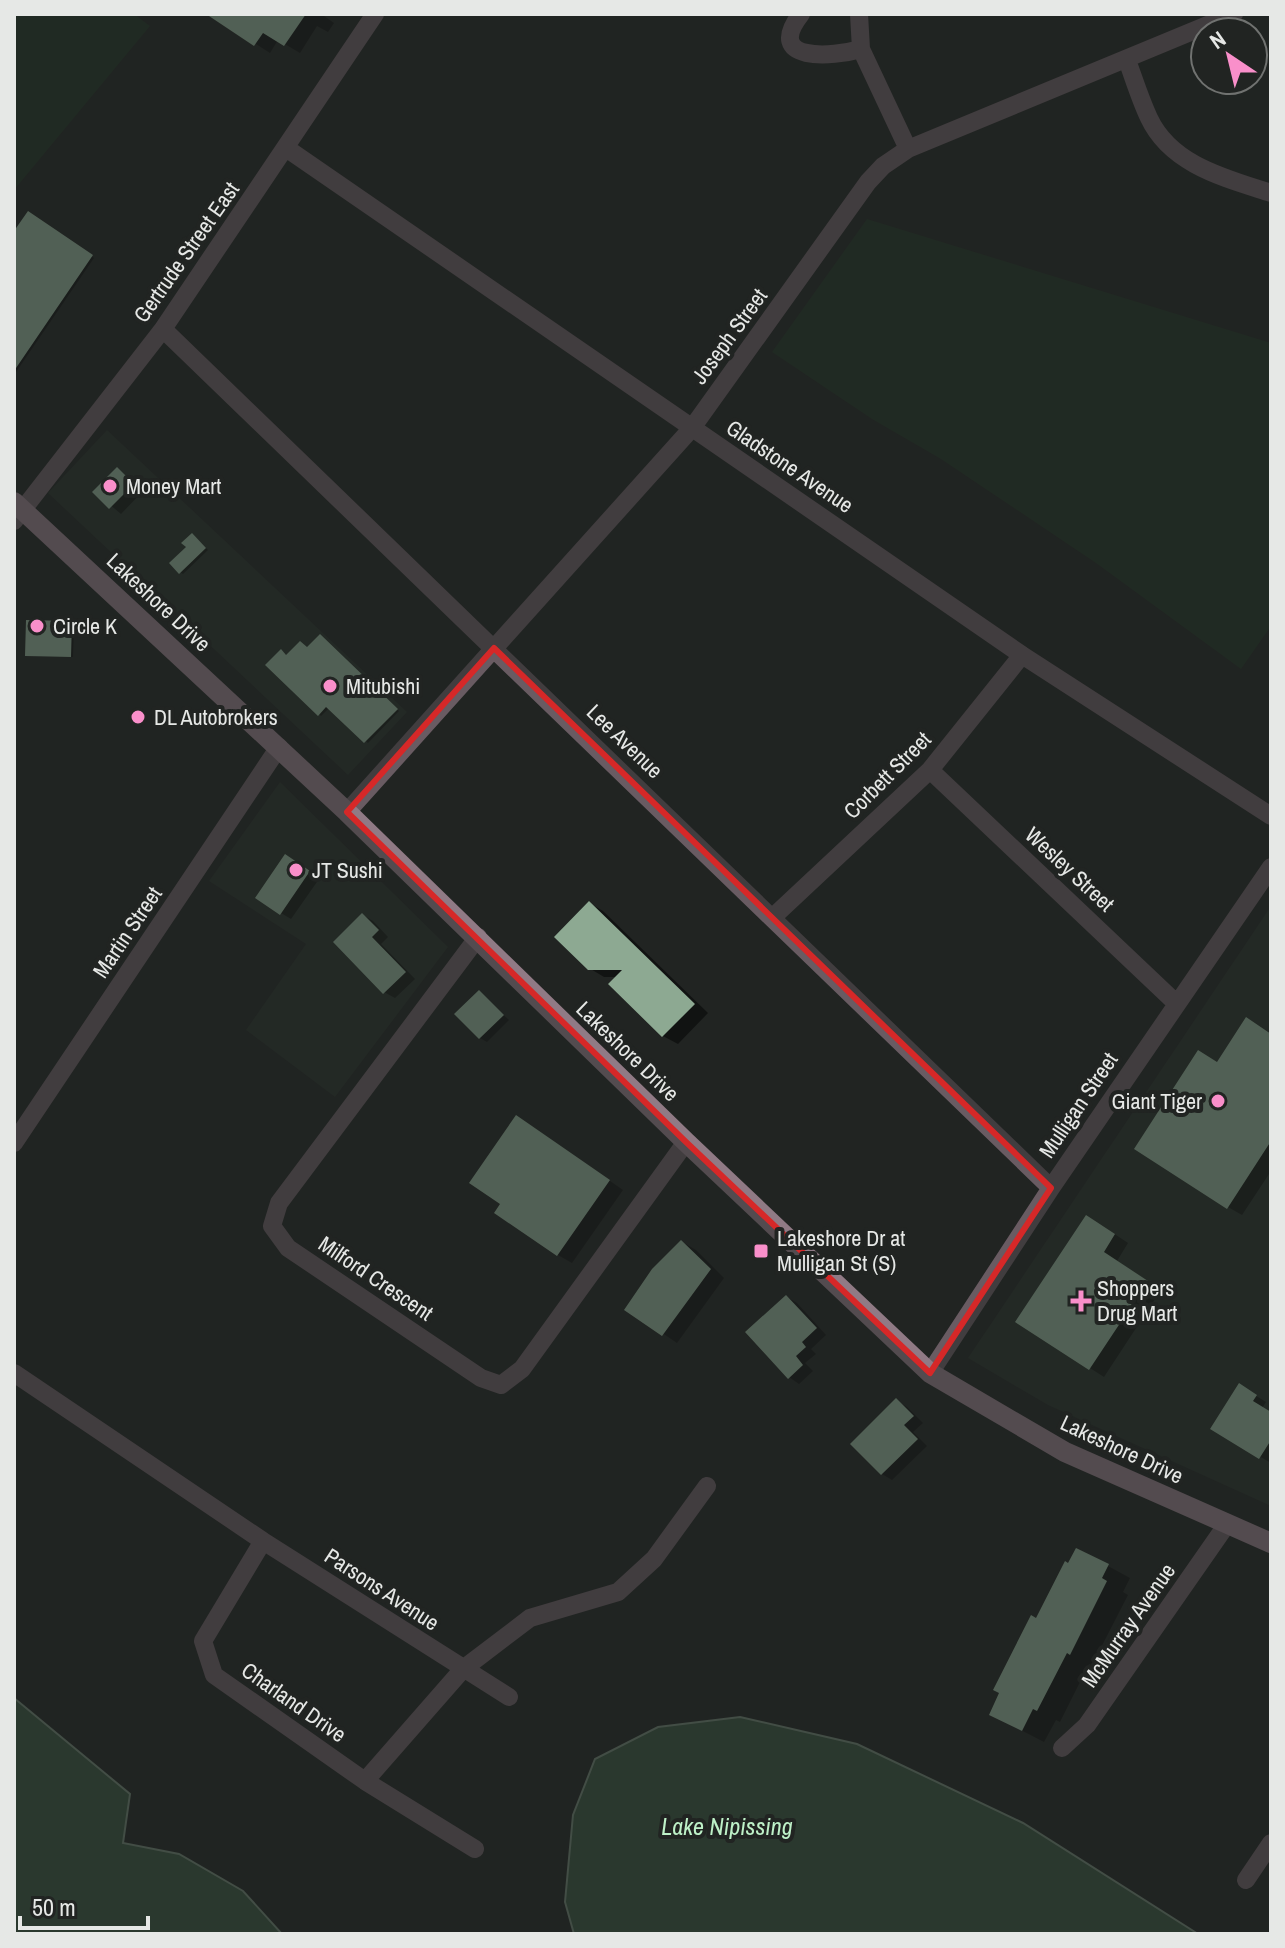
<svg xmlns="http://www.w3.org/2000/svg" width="1285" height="1948" viewBox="0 0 1285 1948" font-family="'Archivo Narrow',sans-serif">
  <rect width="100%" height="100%" fill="#212422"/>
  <path fill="#272f29" d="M107,430L407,712L348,775L48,493Z
    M280,782L448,947L335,1097L246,1030L306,944L209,881Z
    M1271,906V1506L1048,1405L968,1358Z"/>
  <path fill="#213225" d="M14,14H134L150,26L14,190Z
    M867,219L1271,343V626L1241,669L1096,563L941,459L872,419L772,352Z"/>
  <path fill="#36503c" stroke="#6b7e6f" stroke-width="2" d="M14,1698L130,1794L123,1843L179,1854L243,1891L282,1934H14Z
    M740,1717L857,1744L1023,1823L1198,1934H574L565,1902L573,1815L595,1759L658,1727Z"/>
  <path fill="#0007" d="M209,14H325L324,16L334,23L328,32L317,26L300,53L278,40L270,53Z
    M28,214L94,258L14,375V229L17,231Z
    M117,469L143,491L121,514L95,492Z
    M195,537L208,550L183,574L180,572Z
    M71,623L74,625L73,657L29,656Z
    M323,638L399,711L368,743L330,707L321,716L319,714L287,657L308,649Z
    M296,863L319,879L291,919L281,913Z
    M589,903L603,911L708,1013L678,1044L663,1036L618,977H604L589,968Z
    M363,915L373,921L388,937L381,944L415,979L395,998L384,992Z
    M479,992L509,1020L487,1042L480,1038Z
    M1271,1035V1171L1242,1215L1228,1207L1218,1064Z
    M531,1126L623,1190L572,1263L558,1255Z
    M1101,1225L1128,1243L1117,1261L1161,1290L1104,1377L1090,1368Z
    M682,1242L696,1250L724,1278L677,1343L627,1309Z
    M787,1297L797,1303L826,1335L811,1349L816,1354L805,1363L813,1371L799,1384L789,1377Z
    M1240,1386L1266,1402L1262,1408L1271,1414V1463L1213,1429Z
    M897,1401L907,1407L923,1423L913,1432L927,1446L892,1480L882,1474Z
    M1108,1566L1130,1578L1123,1592L1128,1595L1092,1665L1089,1664L1060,1722L1056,1720L1044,1742L1013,1726L1037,1620Z"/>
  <path fill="#8da992" d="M206,14H306L284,46L263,33L254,46Z
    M28,211L93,255L14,371V231Z
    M117,467L134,484L109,509L92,492Z
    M192,533L206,548L179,574L169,563L186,547L181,543Z
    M26,620L72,621L71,657L25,656Z
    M320,634L398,709L364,743L326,707L318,716L265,665L281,649L286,655L300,641L307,647Z
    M285,854L310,871L280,915L255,898Z
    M589,901L695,1004L662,1037L608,984L622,970H588L554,937Z
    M362,913L379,930L372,937L406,972L383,994L333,942Z
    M479,990L504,1015L479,1039L454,1014Z
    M1246,1017L1271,1034V1141L1227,1209L1134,1149L1198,1050L1217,1062Z
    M516,1115L610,1180L557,1256L494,1213L500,1204L469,1183Z
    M1086,1215L1115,1234L1104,1252L1148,1281L1089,1370L1015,1322Z
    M681,1240L711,1269L662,1336L624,1310L652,1269Z
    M786,1295L817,1328L802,1342L806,1347L796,1356L803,1365L788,1379L745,1332Z
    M1239,1383L1257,1395L1253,1401L1271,1412V1440L1259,1459L1210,1429Z
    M896,1398L914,1416L904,1425L918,1439L881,1475L850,1444Z
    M1076,1548L1109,1564L1102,1578L1107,1581L1070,1655L1067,1653L1037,1711L1033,1709L1022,1731L989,1715L999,1693L993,1690L1031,1615L1036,1618L1065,1561L1068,1563Z"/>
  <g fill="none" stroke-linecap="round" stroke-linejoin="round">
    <path stroke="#695b62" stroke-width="18" d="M801,14C763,63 833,57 861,49
      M859,14L861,49L908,149
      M1127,60C1134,79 1140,99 1149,118C1171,165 1225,178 1271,193
      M286,148L1022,655L1271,816
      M163,329L1051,1188
      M14,521L163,329L375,14
      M930,770L1176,1003
      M347,812L692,428L868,182L883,166L908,149L1234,14
      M773,917L930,770L1022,655
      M478,937L279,1203L272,1226L288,1248L481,1378L501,1385L522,1369L686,1142
      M14,1143L279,747
      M14,1373L263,1541L509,1697
      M930,1373L1051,1188L1271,867
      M263,1541L203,1641L214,1675L365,1781L475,1849
      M1062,1748L1087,1725L1227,1524
      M365,1781L463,1669L530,1618L618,1592L654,1559L707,1486
      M1246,1880L1271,1843"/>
    <path stroke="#907a85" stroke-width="20" d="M14,502L347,812L686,1142L930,1373L1065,1452L1271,1543"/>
  </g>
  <path d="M0 0H1285V1948H0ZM494,648L1051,1188L930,1373L686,1142L347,812Z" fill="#212422" fill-opacity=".55" fill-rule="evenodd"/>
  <path fill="none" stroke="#d62828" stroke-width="6" stroke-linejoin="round" d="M494,648L1051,1188L930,1373L686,1142L347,812Z"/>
  <g fill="#f98fca" stroke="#212422" stroke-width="3">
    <circle cx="110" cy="486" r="8"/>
    <circle cx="37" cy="626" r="8"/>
    <circle cx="330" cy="686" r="8"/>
    <circle cx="138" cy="717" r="8"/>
    <circle cx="296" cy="870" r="8"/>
    <circle cx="1218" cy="1101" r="8"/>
    <rect x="753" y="1243" width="16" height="16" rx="4"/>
    <path d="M1077 1289h8v8h8v8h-8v8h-8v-8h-8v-8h8z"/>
  </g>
  <g text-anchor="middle" stroke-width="8" stroke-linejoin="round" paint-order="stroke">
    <g font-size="22" fill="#e6e8e6" stroke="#212422">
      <text transform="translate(186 252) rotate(-55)" y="8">Gertrude Street East</text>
      <text transform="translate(729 336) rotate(-54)" y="8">Joseph Street</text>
      <text transform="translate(790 466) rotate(34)" y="8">Gladstone Avenue</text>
      <text transform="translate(159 602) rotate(43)" y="8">Lakeshore Drive</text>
      <text transform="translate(625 741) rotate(44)" y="8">Lee Avenue</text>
      <text transform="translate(887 775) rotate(-45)" y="8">Corbett Street</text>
      <text transform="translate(1070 869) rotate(43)" y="8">Wesley Street</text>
      <text transform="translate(127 932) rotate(-56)" y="8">Martin Street</text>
      <text transform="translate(628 1051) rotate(44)" y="8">Lakeshore Drive</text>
      <text transform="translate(1078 1105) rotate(-56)" y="8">Mulligan Street</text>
      <text transform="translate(376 1278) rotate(34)" y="8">Milford Crescent</text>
      <text transform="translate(1122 1449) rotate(25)" y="8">Lakeshore Drive</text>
      <text transform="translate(382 1589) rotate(33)" y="8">Parsons Avenue</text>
      <text transform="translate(1128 1625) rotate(-55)" y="8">McMurray Avenue</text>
      <text transform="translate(294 1702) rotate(35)" y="8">Charland Drive</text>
    </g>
    <g font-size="22" fill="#e6e8e6" stroke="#212422" text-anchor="start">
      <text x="126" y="494">Money Mart</text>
      <text x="53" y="634">Circle K</text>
      <text x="346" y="694">Mitubishi</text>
      <text x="154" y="725">DL Autobrokers</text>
      <text x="312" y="878">JT Sushi</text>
      <text x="1202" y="1109" text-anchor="end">Giant Tiger</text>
      <text x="777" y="1246">Lakeshore Dr at<tspan x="777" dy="25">Mulligan St (S)</tspan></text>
      <text x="1097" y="1296">Shoppers<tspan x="1097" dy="25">Drug Mart</tspan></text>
    </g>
    <g font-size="24" font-style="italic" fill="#bef1c8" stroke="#212422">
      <text x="727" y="1835">Lake Nipissing</text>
    </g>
  </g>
  <rect width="1285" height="1948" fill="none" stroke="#e6e8e6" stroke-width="32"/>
  <g transform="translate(1229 56) rotate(325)"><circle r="38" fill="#212422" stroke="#707270" stroke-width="2"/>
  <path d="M0-6L14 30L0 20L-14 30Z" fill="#f98fca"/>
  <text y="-12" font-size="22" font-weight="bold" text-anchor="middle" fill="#e6e8e6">N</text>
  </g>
  <path d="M20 1916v12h128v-12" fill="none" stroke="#e6e8e6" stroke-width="4"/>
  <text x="32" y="1916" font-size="24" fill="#e6e8e6" stroke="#212422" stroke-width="6" paint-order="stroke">50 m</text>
</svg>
